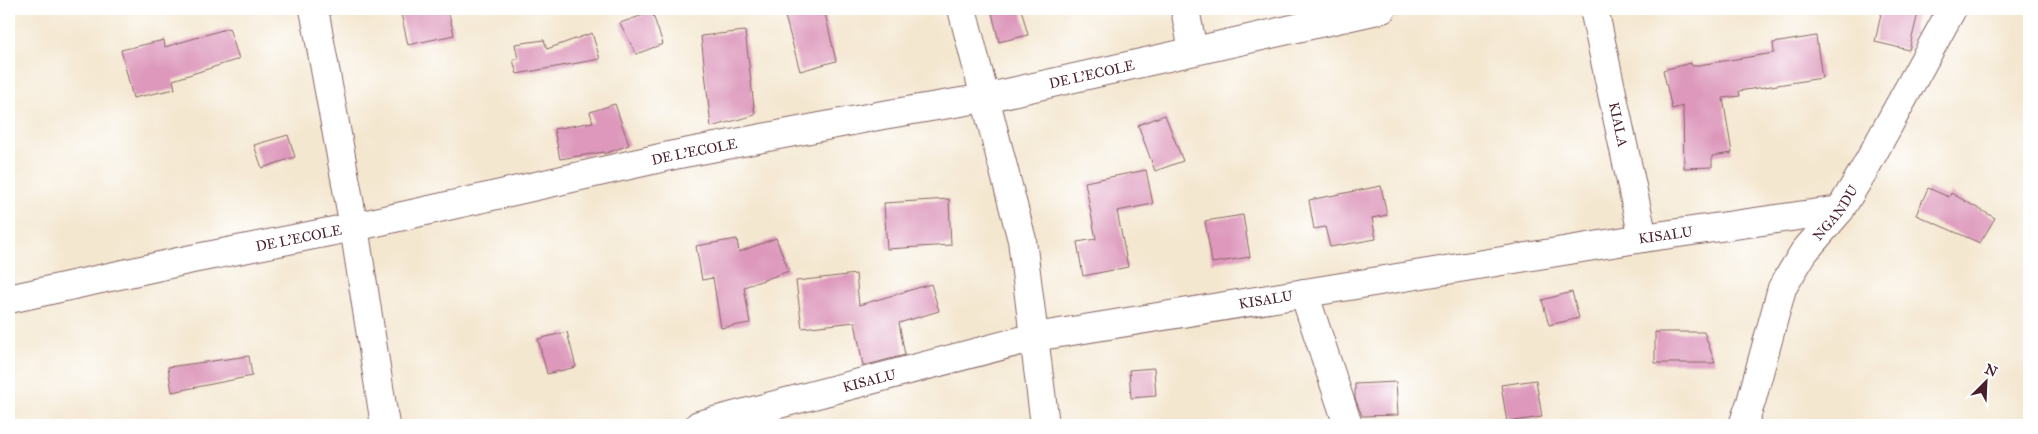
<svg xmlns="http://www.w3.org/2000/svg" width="2038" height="434" viewBox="0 0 2038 434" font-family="'IM FELL Great Primer',serif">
  <rect width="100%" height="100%" fill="#fff"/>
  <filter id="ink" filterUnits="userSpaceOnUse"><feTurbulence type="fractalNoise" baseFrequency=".02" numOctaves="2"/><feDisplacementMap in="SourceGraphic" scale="10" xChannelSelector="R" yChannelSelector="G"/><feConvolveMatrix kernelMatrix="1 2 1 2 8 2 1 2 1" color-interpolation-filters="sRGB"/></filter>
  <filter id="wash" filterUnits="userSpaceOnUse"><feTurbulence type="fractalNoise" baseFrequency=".0096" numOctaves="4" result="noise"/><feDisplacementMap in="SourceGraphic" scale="20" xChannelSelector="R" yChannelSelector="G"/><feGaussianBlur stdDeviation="1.12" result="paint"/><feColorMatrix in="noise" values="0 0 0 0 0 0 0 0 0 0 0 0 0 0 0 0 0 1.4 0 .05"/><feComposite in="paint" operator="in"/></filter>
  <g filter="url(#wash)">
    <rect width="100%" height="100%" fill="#f4e7d0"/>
    <g id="blocks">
      <path fill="#dd98bb" d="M400,9H448L454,35L408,45Z
        M783,9H824L836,61L800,71Z
        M991,9H1021L1028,35L999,42Z
        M1882,9H1919L1909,50L1875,42Z
        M652,12L663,44L636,54L620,23Z
        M229,28L239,59L173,80L175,89L133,98L121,50L164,40L165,47Z
        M745,31L755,115L711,127L701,36Z
        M592,33L600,59L517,74L513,60L518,59L515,44L544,40L547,49Z
        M1816,36L1822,78L1739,91L1740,96L1723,98L1732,153L1712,156V167L1684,168L1683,106L1672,109L1663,70L1691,63L1692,66L1774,53L1773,43Z
        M615,104L629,145L604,154V152L560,159L554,129L593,122L590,112Z
        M1165,115L1183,161L1155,171L1138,125Z
        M288,135L295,157L262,168L254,145Z
        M1146,170L1153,204L1117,211L1128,267L1083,276L1077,242L1096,239L1085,182Z
        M1381,186L1387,215L1372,218L1376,239L1330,247L1325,227L1314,229L1309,200Z
        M1928,188L1949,197L1951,193L1995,218L1980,243L1916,215Z
        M949,199L951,245L887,249L884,203Z
        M1243,215L1250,257L1212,263L1205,221Z
        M776,238L789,271L744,287L750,323L721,328L713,278L702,280L696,246L737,239L739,252Z
        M856,274L859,305L931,284L939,311L899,323L905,355L863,366L855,322L802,328L796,281Z
        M1572,292L1579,318L1549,325L1542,300Z
        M567,332L576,367L547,374L538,339Z
        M1655,332H1704L1715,363H1655Z
        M249,356L252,376L172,392L168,367Z
        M1154,368L1156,396L1131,398L1129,370Z
        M1536,380L1542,417L1507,422L1501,385Z
        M1396,382L1398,415L1362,416L1355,398V384Z"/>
    </g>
  </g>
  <g filter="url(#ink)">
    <use href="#blocks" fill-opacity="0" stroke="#866565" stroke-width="1"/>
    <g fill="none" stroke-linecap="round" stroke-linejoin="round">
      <g stroke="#866565" stroke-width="30">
        <g id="minor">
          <path d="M314,9L354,227L385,425"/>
          <path d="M962,9L1022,240L1045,425"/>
          <path d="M1185,9L1193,51"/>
          <path id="s1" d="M1594,9L1643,238"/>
          <path d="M1304,293L1348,425"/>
          <path id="s2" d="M9,299L192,259L354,227L674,155L883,115L985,98L1382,9"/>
          <path id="s3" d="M699,425L1035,337L1643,238L1840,210"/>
          <path id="s4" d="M1743,425L1751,402L1782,288L1804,252L1840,210L1864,170L1952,9"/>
        </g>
      </g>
      <use href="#minor" stroke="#fff" stroke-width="28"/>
    </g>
  </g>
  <g text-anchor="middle" stroke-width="4" stroke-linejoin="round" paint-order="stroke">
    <g font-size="14" fill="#4a1f2b" stroke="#fff">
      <text dy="5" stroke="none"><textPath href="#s2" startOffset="1106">DE L'ECOLE</textPath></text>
      <text dy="5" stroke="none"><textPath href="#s1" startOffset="118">KIALA</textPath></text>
      <text dy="5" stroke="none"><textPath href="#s2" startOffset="701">DE L'ECOLE</textPath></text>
      <text dy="5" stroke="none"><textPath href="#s4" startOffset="235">NGANDU</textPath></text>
      <text dy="5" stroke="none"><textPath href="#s3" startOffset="986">KISALU</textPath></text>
      <text dy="5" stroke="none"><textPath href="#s2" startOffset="296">DE L'ECOLE</textPath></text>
      <text dy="5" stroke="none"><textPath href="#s3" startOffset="581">KISALU</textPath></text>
      <text dy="5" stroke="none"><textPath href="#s3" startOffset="176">KISALU</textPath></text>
    </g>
  </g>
  <rect width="2038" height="434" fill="none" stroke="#fff" stroke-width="30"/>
  <g transform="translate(1986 382) rotate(24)" stroke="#ffffff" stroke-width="4" paint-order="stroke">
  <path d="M0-4L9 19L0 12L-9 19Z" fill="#4a1f2b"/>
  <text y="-8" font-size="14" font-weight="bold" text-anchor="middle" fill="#4a1f2b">N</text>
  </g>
</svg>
